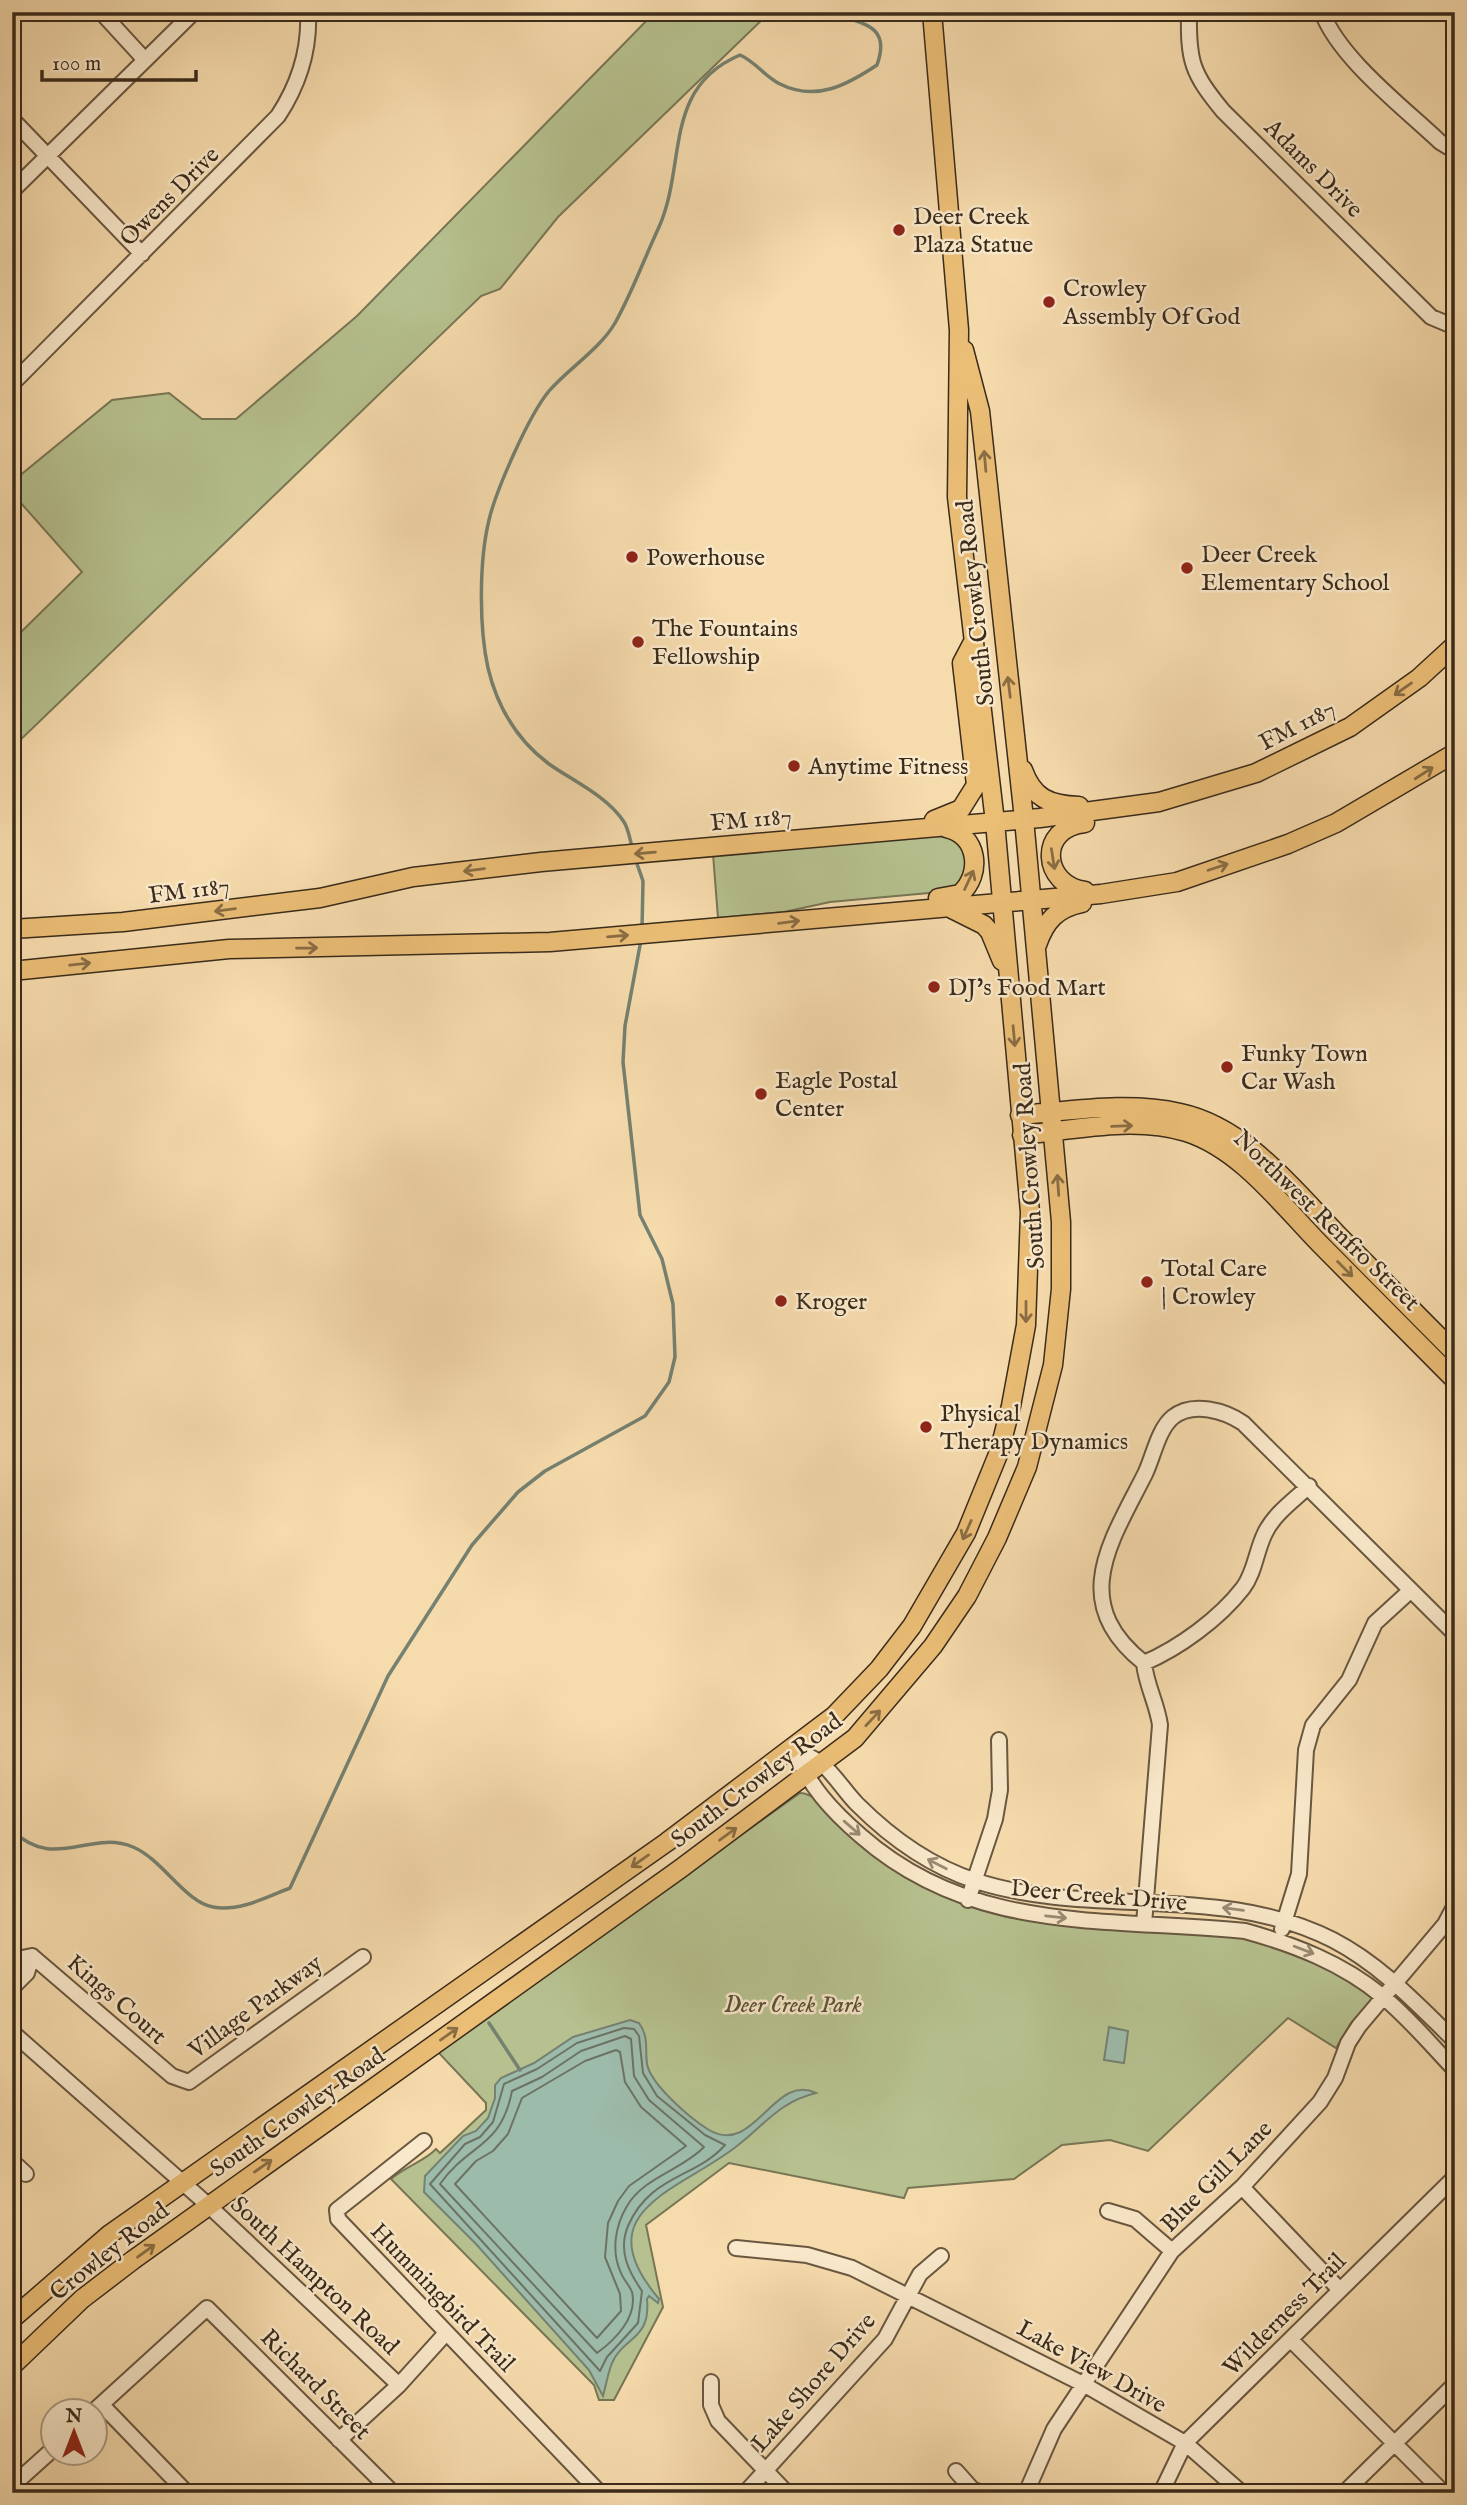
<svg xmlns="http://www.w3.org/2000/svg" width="1467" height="2505" viewBox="0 0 1467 2505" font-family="'IM FELL English',serif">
  <rect width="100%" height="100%" fill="#f6dbad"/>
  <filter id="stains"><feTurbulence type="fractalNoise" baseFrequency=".00286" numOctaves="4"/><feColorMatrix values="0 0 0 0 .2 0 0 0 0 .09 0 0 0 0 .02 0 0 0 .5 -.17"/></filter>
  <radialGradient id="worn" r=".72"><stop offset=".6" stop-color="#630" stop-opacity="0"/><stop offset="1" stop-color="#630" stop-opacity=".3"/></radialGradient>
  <path fill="#b6c18f" stroke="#787655" stroke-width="2" d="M655,12H770L558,217L500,289L481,296L12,748V641L82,572L12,493V482L112,400L169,393L202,419H236L357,316Z
    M949,834L957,836L967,856L962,884L940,892L830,902L784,912L718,918L713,854Z
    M800,1793C818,1793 835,1820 848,1832C882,1866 924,1890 969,1906C1066,1941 1175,1915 1273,1944C1309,1955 1341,1976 1371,1996L1372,2000L1351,2023L1336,2048L1288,2018L1148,2151L1110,2140L1062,2145L1014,2179L908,2188L904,2198L729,2163L646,2225L663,2307L614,2400H599L594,2385L391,2179C406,2166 425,2161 436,2149L440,2153L486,2110V2103L437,2051Z"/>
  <path fill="#9dbbab" stroke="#758171" stroke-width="2" d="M630,2020L639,2023C649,2037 645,2048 647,2064C651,2085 691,2119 709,2130C754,2157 774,2072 816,2093C778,2102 763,2127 733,2149C674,2193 586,2212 659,2299L658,2303L649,2296L647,2299C651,2340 624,2336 612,2363C608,2373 606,2385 603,2396L589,2370L476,2244L424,2192L425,2176L463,2136L476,2131L488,2118L495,2098V2085L501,2078L534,2063L573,2037Z
    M1109,2027L1128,2031L1124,2063L1104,2060Z"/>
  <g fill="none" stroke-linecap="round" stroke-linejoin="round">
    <path stroke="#6c7363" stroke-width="2" d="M624,2028L634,2029L639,2036L643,2073L657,2096L705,2135L725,2145C696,2178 650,2175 628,2226C618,2250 628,2271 642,2291L638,2323L607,2357L600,2371L430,2184L465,2144L480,2137L493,2122L504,2084L537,2069L577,2043Z
      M625,2036L631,2039L634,2076L649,2100L704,2147C682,2170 644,2177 627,2206C615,2226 611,2252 621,2273C623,2279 630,2286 632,2292C638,2317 615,2340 597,2353L440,2184C469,2143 501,2148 512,2091L542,2077L581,2051Z
      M616,2050L620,2052L625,2082L641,2107L686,2146L629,2186L618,2201L608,2223L605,2257L620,2294L621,2311L597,2338L455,2184L476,2161L493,2151L508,2134L522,2098L585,2061Z"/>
    <path stroke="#758171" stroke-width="3.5" d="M632,847C630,839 628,828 624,822C607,796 573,781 549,764C517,740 497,706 488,668C479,627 479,561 489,520C496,490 529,415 549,391C568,369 600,349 615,323C632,293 644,259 659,227C687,164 662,88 740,55C756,62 765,77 780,84C816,102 847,85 877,65C892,23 860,24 828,12
      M636,861L643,881L642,929
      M12,1830C54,1872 90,1829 133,1847C162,1859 185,1902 213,1907C239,1912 267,1897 290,1888L388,1676L472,1545L518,1492L545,1471L645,1416L669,1382L675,1357L673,1304L662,1259L640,1215L623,1062L625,1026L641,940
      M489,2023L520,2070"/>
    <g stroke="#695740" stroke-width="18">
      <path id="minor" d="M101,12L145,60
        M1189,12C1188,62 1192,73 1223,111L1431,317L1455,327
        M1322,12C1339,58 1403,107 1440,142L1455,151
        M12,119L142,254
        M12,191L194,12
        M12,384L278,116C299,84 310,51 308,12
        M1144,1663C1179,1648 1219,1619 1243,1588C1255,1572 1256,1551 1265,1533C1274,1514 1294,1500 1309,1486
        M794,1749C809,1786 831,1810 861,1836C974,1935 1107,1917 1245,1931C1295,1945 1342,1963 1382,1996C1408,2017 1431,2045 1455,2070
        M794,1749C803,1754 814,1758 822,1764C835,1775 845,1792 857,1804C890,1837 930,1866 976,1881C1091,1918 1222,1883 1333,1940C1381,1965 1417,2004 1455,2041
        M968,1900L995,1819L1000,1790L999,1740
        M1144,1924L1160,1725C1157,1703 1146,1685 1144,1663C1068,1603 1110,1543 1145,1474C1153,1458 1158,1429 1173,1417C1193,1401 1225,1411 1243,1423L1455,1634
        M1282,1929L1299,1874L1306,1750L1313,1725L1349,1680L1375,1623L1411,1590
        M32,1956L172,2076L189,2082L363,1957
        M12,1960L32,1956
        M12,1988L27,1973L32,1956
        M12,2032L208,2205L399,2385
        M424,2141L337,2210L338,2219L600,2493
        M12,2161L26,2174
        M1242,2187L1340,2290
        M1108,2211L1135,2219L1172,2251
        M736,2248L807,2255L852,2268L1085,2385L1185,2443L1242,2493
        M1292,2341L1444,2493
        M711,2382V2405L718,2421L787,2493
        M102,2405L187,2493
        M94,2411L207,2308L393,2493
        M339,2440L399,2385L446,2333
        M956,2471L972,2489L981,2493
        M12,2486L52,2450
        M745,2493L885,2339L920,2274L941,2256
        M1026,2493L1054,2429L1172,2251L1242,2187L1320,2102L1335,2078L1348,2043L1359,2026L1445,1924L1455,1905
        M1161,2493L1185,2443L1455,2177
        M1344,2493L1455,2384"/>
    </g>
    <g stroke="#3a2b1b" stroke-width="21">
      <path id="major" d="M1023,770C1033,798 1049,805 1079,806
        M934,820L961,809L976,785L962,663L972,644
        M1085,823C1037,828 1042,885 1085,891
        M938,898L960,894C983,874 978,835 946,828
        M952,909L984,925L990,932L1002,961
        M12,929L123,922L320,898L413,877L541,862L1040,818L1159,802L1256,773L1350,727L1419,678L1455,645
        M1037,945C1045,921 1057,908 1082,903
        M12,971L229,949L550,942L1101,894L1177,882L1288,844L1336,823L1455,753
        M1020,1115C1072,1111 1128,1101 1180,1113C1246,1127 1293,1189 1338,1235C1377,1274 1416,1314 1455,1353
        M1022,1135C1074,1130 1134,1116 1186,1132C1240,1149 1281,1204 1320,1244C1365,1289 1410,1335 1455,1380
        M12,2319L110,2234L667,1842L834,1716L879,1669L912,1626L966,1533L999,1452L1011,1406L1026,1325L1030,1212L995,822L957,497L959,330L932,12
        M12,2366L82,2299L133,2260L680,1869L855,1738L933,1646L967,1596L997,1538L1027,1467L1053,1365L1061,1289V1222L1024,819L980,411L964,350"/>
    </g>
    <use href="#minor" stroke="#f9e8ca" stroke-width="14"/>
    <use href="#major" stroke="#ebbe76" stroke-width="18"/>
  </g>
  <defs><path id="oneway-shaft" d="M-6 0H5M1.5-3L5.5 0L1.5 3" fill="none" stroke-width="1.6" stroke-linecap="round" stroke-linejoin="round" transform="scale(1.75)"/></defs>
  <g stroke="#8a6d44">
    <use href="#oneway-shaft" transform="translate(985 461) rotate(-95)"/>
    <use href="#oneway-shaft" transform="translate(1009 687) rotate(-97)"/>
    <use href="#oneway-shaft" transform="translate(1403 689) rotate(145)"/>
    <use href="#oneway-shaft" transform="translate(1424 773) rotate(-33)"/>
    <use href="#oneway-shaft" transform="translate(645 853) rotate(175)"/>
    <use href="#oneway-shaft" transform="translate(1053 859) rotate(81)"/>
    <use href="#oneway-shaft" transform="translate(1218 867) rotate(-18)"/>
    <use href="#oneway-shaft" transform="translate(474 870) rotate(173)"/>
    <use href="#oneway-shaft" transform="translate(969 880) rotate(-65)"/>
    <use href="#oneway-shaft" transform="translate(225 910) rotate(173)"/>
    <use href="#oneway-shaft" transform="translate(789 922) rotate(-7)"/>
    <use href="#oneway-shaft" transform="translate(618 936) rotate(-5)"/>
    <use href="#oneway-shaft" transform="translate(307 948) rotate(-1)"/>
    <use href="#oneway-shaft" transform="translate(80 964) rotate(-6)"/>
    <use href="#oneway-shaft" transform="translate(1014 1036) rotate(85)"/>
    <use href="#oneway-shaft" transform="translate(1122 1126) rotate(-2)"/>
    <use href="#oneway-shaft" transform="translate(1058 1185) rotate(-94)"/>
    <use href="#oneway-shaft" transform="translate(1345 1269) rotate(45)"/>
    <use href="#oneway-shaft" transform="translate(1026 1312) rotate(90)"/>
    <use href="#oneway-shaft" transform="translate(967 1530) rotate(114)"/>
    <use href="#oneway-shaft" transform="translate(873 1718) rotate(-47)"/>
    <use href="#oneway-shaft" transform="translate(728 1834) rotate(-36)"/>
    <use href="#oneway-shaft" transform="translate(640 1861) rotate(145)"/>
    <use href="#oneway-shaft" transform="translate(449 2034) rotate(-35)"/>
    <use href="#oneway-shaft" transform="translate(263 2166) rotate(-35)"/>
    <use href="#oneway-shaft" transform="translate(146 2251) rotate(-36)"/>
  </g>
  <g stroke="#9a8a72">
    <use href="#oneway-shaft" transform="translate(852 1828) rotate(41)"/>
    <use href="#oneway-shaft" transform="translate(937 1864) rotate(-153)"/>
    <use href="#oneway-shaft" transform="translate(1233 1909) rotate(-173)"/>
    <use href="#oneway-shaft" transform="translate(1056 1917) rotate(6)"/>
    <use href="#oneway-shaft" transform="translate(1304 1950) rotate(21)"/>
  </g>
  <g fill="#8f2418" stroke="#f9e8ca" stroke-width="2.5">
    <circle cx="899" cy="230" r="7"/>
    <circle cx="1049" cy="302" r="7"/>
    <circle cx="632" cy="557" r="7"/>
    <circle cx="1187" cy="568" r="7"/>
    <circle cx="638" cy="642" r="7"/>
    <circle cx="794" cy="766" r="7"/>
    <circle cx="934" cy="987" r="7"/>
    <circle cx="1227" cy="1067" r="7"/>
    <circle cx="761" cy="1094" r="7"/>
    <circle cx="1147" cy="1282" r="7"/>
    <circle cx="781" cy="1301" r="7"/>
    <circle cx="926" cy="1427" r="7"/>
  </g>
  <g text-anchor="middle" stroke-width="5" stroke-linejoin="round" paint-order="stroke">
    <g font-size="24" fill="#3a2b1b" stroke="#f9e8ca">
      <text transform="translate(1314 168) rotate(45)" y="8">Adams Drive</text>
      <text transform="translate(169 196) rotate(-45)" y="8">Owens Drive</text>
      <text transform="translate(975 603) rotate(-96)" y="8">South Crowley Road</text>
      <text transform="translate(1297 725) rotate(-27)" y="8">FM 1187</text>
      <text transform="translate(751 819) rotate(-5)" y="8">FM 1187</text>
      <text transform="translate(189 890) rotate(-7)" y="8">FM 1187</text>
      <text transform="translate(1029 1166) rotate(-94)" y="8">South Crowley Road</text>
      <text transform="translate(1327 1220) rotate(44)" y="8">Northwest Renfro Street</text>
      <text transform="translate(756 1780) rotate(-37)" y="8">South Crowley Road</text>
      <text transform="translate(1099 1895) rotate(5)" y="8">Deer Creek Drive</text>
      <text transform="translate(117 1999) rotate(41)" y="8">Kings Court</text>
      <text transform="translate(255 2006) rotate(-36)" y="8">Village Parkway</text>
      <text transform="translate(297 2112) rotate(-35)" y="8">South Crowley Road</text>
      <text transform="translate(1216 2176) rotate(-45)" y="8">Blue Gill Lane</text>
      <text transform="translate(109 2251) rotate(-38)" y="8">Crowley Road</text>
      <text transform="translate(315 2275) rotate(43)" y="8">South Hampton Road</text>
      <text transform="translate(443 2297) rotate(46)" y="8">Hummingbird Trail</text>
      <text transform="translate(1284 2314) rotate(-45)" y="8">Wilderness Trail</text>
      <text transform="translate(1092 2366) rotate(29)" y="8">Lake View Drive</text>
      <text transform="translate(813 2382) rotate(-49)" y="8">Lake Shore Drive</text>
      <text transform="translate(316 2384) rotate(45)" y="8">Richard Street</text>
    </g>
    <g font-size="24" fill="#3a2b1b" stroke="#f9e8ca" text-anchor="start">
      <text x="913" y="224">Deer Creek<tspan x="913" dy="28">Plaza Statue</tspan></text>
      <text x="1063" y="296">Crowley<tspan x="1063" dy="28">Assembly Of God</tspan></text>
      <text x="1201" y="562">Deer Creek<tspan x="1201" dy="28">Elementary School</tspan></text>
      <text x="646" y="565">Powerhouse</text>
      <text x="652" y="636">The Fountains<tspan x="652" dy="28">Fellowship</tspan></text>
      <text x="808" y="774">Anytime Fitness</text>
      <text x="948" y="995">DJ's Food Mart</text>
      <text x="1241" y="1061">Funky Town<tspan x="1241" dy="28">Car Wash</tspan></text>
      <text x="775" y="1088">Eagle Postal<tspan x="775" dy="28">Center</tspan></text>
      <text x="1161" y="1276">Total Care<tspan x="1161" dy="28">| Crowley</tspan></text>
      <text x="795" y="1309">Kroger</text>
      <text x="940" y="1421">Physical<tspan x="940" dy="28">Therapy Dynamics</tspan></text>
    </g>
    <g font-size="24" font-style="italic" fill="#595038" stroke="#f9e8ca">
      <text x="793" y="2012">Deer Creek Park</text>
    </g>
  </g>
  <rect width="1467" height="2505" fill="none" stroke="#f6dbad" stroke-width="42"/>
  <rect x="14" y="14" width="1439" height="2477" fill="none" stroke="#3a2b1b" stroke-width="3.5"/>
  <rect x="21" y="21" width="1425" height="2463" fill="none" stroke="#3a2b1b" stroke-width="2"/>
  <g transform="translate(74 2432)"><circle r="33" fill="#f9e8ca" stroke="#ad9c84" stroke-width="2"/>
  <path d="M0-5L12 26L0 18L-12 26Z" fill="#8f2418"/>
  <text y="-10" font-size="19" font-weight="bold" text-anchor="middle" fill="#3a2b1b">N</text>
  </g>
  <path d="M42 70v10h154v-10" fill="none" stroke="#3a2b1b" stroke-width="3.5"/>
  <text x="52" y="70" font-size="21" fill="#3a2b1b" stroke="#f9e8ca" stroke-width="5" paint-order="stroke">100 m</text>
  <rect width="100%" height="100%" filter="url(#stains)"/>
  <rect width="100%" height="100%" fill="url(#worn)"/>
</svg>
